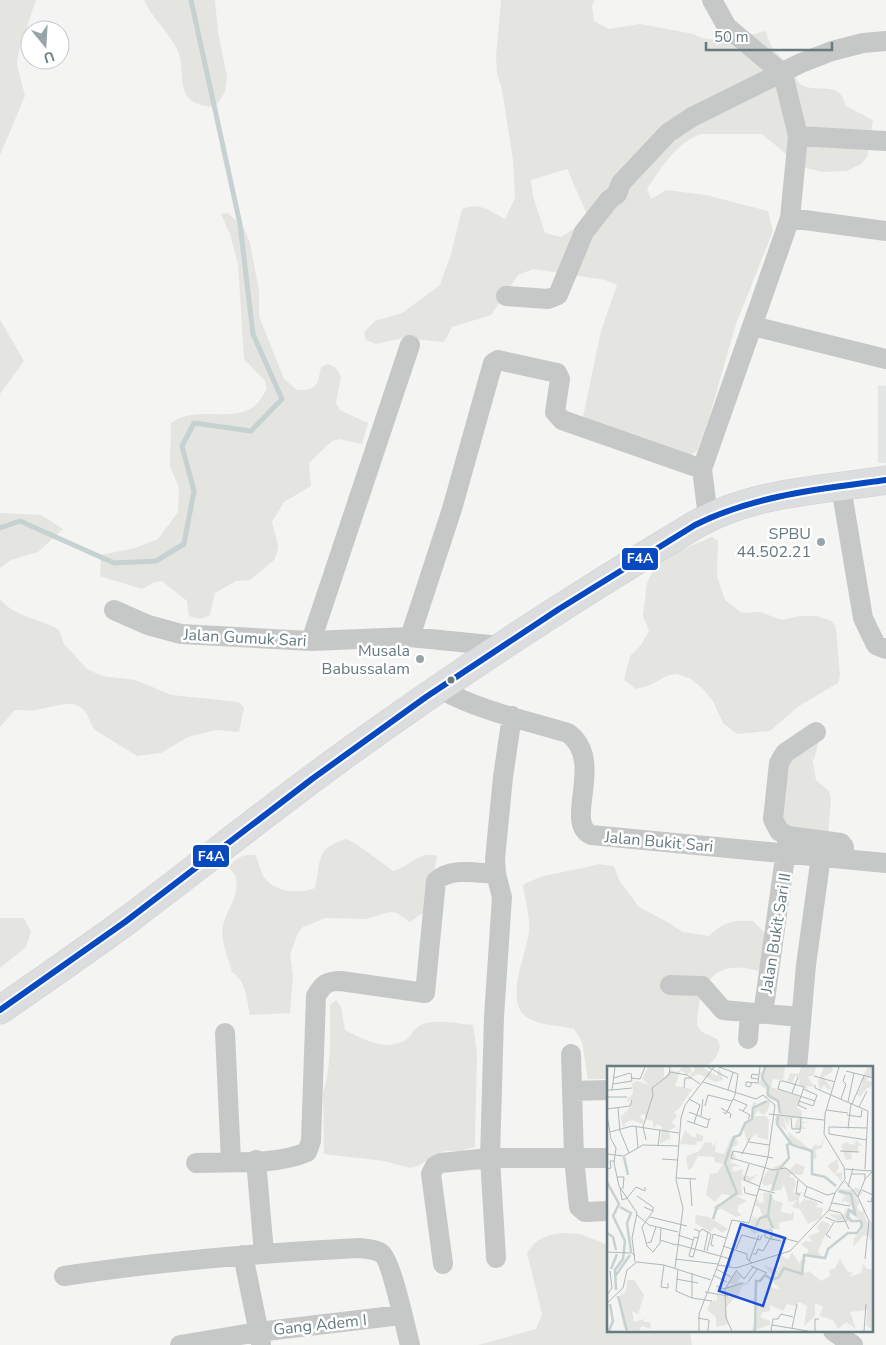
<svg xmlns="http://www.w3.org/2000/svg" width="886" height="1345" viewBox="0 0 886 1345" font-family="'Nunito Sans',sans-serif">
  <rect width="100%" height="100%" fill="#f4f4f3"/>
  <path fill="#e4e5e5" d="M878,385L886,386V463H878Z"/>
  <path fill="#e4e5e0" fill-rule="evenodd" d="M0,0H36L19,50L17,65L25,96L0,155Z
    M144,0H215L218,32L227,77L225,92L215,107C170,105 188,73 177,49C168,31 152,18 144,0Z
    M501,0H595L592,6L594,21L609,29L640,24L694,34C713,46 745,36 766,31C773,58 782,53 794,72C797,77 796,82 802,85C820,94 839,79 846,106L873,120L867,157L861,164L847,171L822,172L802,167L762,134H701C677,142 661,168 647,189L651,199L666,190L706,195L768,211L773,231L736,324L709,418L697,451L689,456L583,417L601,331L617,285L605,280L533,269L518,275L491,315L452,327L444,342L403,338L376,344L366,340L364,332L375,321L402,313L440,285L451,254L462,209C479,202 491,211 505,219L515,198L513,160L502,89L497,74L496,57ZM567,169L589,219L561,237L545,233L533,196L531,180Z
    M228,213L244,228L250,243L259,291V316L284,379L297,390H305L313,388L318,382L321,367L328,364L336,368L341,377L336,403L340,410L368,423L362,444L339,439L332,441L309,463L311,486L284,502L272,522L278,545L277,553L274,560L250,580L236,581L215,593L210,615C202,620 198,619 189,616L187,601L162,581L155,582L142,589L100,576L101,555L135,548L158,539L178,512L179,488L170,466L171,423C195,405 228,422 252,408C259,404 263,395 267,389L265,381L244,359L238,264L230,234L221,214Z
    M0,320L24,361L0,394Z
    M0,513L41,515L63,529L38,552L11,560L0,568Z
    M712,537L718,541L717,576L725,600L742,613L760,612L782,620L799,616H816L832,621L836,628L840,675L838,683L799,706L770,731L737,734L723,723L713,701L703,689L691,679L677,674L669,675L650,685L636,689L624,680L630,656L641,645L649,631L643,616L647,583L658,560Z
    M0,599C14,617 40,618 59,630L64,644L87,669L102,676L135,680L172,695L239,702L244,708L239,732L216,730L188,737L161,753L137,756L95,730C90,724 89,716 84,710C73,697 48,709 35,710C28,711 21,710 15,710L0,727Z
    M819,740L814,760L812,756L816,780L829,791L831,799L828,835C818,834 805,834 796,831C775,823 758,783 773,764Z
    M346,839C354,841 384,864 393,871C409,867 420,850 437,856L427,910L410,922L397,913L389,912L366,919L325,918L303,927L298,933L290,955L293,976L290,1013L250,1015C247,1001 246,980 232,972C229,959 220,941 223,926C227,907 241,896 235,875L229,868C235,858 243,854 255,855C259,861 260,871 264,877C274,892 299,895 315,888C322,860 314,849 346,839Z
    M598,864L614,866L619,880L639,907L669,923L683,932L709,936C723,922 735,919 753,921L764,932L768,953L758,971C713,957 698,986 697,1026L702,1032L717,1039L720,1046C718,1054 715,1062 707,1065C685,1073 634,1068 608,1068V1079H588L582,1042L574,1029C560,1025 543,1026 530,1019C501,1005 527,955 529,931C530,915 525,900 523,885C545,872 573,872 598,864Z
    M0,918H24L31,932L26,947L0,968Z
    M336,1000L341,1006L345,1030C363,1039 386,1053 407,1039C413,1034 414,1027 423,1024C437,1019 459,1024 473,1025L477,1052L475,1147L460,1151H444L417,1166L410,1168L384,1161L324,1154L323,1092C332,1065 330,1033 330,1005Z
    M564,1233L580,1234L608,1245V1331H690L692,1345H478L536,1329L542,1314L527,1253C537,1238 545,1235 564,1233Z"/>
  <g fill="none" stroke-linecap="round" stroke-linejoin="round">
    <path stroke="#c6d1d1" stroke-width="5" d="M0,528L20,521L114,563L156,561L184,544L194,491L182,446L194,423L251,431L282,399L253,334L240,224L191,0"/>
    <g stroke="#ced0d0" stroke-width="29">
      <path id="secondary" d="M0,1010C42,981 84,952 125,922C197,868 266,812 339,759C454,675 573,598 695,525C751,492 823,490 886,480"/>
    </g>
    <path stroke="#c6c8c8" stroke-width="20" d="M798,136L886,141
      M790,218L886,231
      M506,296L548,299L558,295L584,232L609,200L617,194L621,183L668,133L692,117L801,63L832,51L863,43L886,41
      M753,326L886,359
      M702,469L790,218L798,136L783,74L727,27L712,0
      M841,487L863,618L876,645L886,649
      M114,610L148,625L181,634L311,641L410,637L500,646
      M410,637L452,509L493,363L498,360L557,373L560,379L555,412L562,420L702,469L708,517
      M311,641L410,345
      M440,689C480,711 525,720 568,733C606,761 563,822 591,835L886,863
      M788,836L841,843L844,847L843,859
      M670,985L702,986L723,1010L800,1017
      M763,1014L788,836L779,831L773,819L779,763L785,753L816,732
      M225,1033L231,1161
      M748,1039L750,1013
      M571,1054L574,1158L579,1207L585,1212L608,1211
      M797,1068L806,965L821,856
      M572,1091L608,1090
      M256,1160L264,1253
      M196,1163C231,1161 274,1166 307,1152L311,1141L316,996C323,984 327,981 341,981L425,993L436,881C451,867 477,873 496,874
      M243,1255L261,1343
      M496,1258L490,1158L494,1017L502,897L496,874L495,859L503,777L512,716
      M443,1264L431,1174L435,1166L441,1163L490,1158H608
      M64,1276C162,1261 260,1253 359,1248C366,1249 375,1249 381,1253C391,1259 406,1330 410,1345
      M833,1331L853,1345
      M180,1345L258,1332L401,1315"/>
    <use href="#secondary" stroke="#dcddde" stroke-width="28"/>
    <g stroke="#fff" stroke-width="10">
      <path id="bus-1" d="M0,1010L125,922L312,779L426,697L559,609L695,525C755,495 820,489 886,480"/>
    </g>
    <use href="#bus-1" stroke="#0849c0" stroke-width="6"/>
  </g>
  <g fill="#98a5a8" stroke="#fff" stroke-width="2">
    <circle cx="821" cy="542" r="5"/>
    <circle cx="420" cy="659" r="5"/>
  </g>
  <circle fill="#667a80" stroke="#fff" stroke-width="2" cx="451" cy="680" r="4.5"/>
  <g text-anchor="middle" stroke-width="5" stroke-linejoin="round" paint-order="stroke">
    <g font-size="16" fill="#667a80" stroke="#fff" text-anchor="end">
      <text x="811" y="539">SPBU<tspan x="811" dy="18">44.502.21</tspan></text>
      <text x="410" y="656">Musala<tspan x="410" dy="18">Babussalam</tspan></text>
    </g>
    <g font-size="16" fill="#667a80" stroke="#fff">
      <text transform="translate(245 637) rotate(3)" y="6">Jalan Gumuk Sari</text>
      <text transform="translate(659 841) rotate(5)" y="6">Jalan Bukit Sari</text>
      <text transform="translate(775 933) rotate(-81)" y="6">Jalan Bukit Sari II</text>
      <text transform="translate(320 1324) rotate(-6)" y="6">Gang Adem I</text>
    </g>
  </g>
  <g transform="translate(607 1066)">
    <rect width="266" height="266" fill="#f4f4f3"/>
    <path d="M41,1H57V11L64,4L71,6L75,1H83L85,5L80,9L74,4L72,8L68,20L85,23L72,43L67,46L70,50L65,56L69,61L61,65L64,72L53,78L55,61L51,58L46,62V55L38,53V49L35,48L33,52L37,54L35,58L25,54L18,57L17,62L15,57L14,51L24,40V33L21,37L20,34L26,27L25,17L30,15L42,19L35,12ZM86,1H95L110,10L112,1L116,14L108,16L92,8L84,11L83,8L88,4ZM158,1H178L176,14L166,13L164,21L193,31L190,42L195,45V56H204L194,58L199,63H187L190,52L182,53L181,60L177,52L180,65L167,54L172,47L171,36L159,31V23L151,18L155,13L152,6H157ZM194,1H209L207,9L201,11L207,21L199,20L202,25L192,18V11L188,10L185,17L180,15L183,7L192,8ZM217,1H225L226,5L216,11L225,23L221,24L217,19L213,25L211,16ZM261,1H266V9L259,14L265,16L264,21L260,22L253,31L250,28L256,17L254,14ZM160,34L164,35L160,46L156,49L151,44L147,50H159L162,54L161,74L150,71L151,67L140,75L136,61L144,52L146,36L149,37V42ZM78,64L85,71H89V67L96,70V75L89,76L90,79L73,78ZM181,66L204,84L208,78L213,80L217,72L215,82L208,84L210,92L205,94L203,86L192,79H183ZM129,71L131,78L124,83L129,91L123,96L134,100L125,101L126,106L136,103L135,109L143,111L151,108L143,116L134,114L135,129L129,130L140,135L132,139L130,145L135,149L129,151L115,143L107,144V140L124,132L122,129L115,128L108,136L99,129L103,108L110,107L116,98L108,96L107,91L91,90L85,102L81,104L79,90L92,85L98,76L105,77L106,81L109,74L108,86L117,88L124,72ZM249,74L255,79L251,80V85L244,87L245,93L239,94L234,80L238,76L247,79ZM230,93L232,102L228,108L235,106V116L220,100ZM189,97L198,101L195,109L184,108L182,111L187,112L189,118L186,127L196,126L192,131V139L201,128L198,135L203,133L211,137L209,141L216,142L214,152L201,158L193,143L185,141L190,134L182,136L177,118L174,124L164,125L165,118L157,120L155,115L161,104L172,99L183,104ZM249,121L256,126L249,132L253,136L250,141L253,146L257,144L259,155L265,156L266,171L263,175L262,170L257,169L246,181L247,172L255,164L256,157L243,147L245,157L236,153L232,156L222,148L236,149L240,142L248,144L239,135L234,136L238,130L230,126L233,123L245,124ZM163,126L167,134L176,137L174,146L184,148L187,145L186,154L171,157L173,163H160L147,168L143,164L144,153H147L145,150L152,153L155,149L152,141L148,140L150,132L152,137L157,136L156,127ZM89,149L102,151L121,163L115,167L108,161L103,166L88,157ZM215,155L223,158L211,185L215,191L198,189L199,196L195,201L198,207L202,205L214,215L223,210L222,204L228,202L233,192L240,205L246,207L242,211L254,207L256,198L260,203H266V265L259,259L260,244L243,246L249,263L239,256L231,263L226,254L212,250L216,241L208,237V250L197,260L200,240L192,236L188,240L180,238L176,245L163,239V245L156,246L153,251L163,255V259L144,265L148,257L146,231L152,241L161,229V221L173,223L162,212L166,209L156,199L170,204L174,196L170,192L175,190L181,194L185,186L192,197L202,184L194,178L199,175L206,176L201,170L213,166L210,161ZM129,206L134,209L131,216L143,217L134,221L131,232H127L119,242L121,258L109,261V251L100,244L104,235L110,234V229L126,231L127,229L118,226L120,220L127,219L121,217ZM20,214H27L37,229L31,248L25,245L27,256L38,253L36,256H43L44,263L35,260L32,265L17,263L11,232L19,225Z" fill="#e4e5e0"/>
    <path fill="none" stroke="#c6d1d1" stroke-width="2.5" d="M158,1L155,12L161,21V29L171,35L173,47M171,50L170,58L185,79L205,85V108L218,111L229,120M17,91L21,109M173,102L182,92L180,79L183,77M0,116L12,138L6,150L18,175L16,193L8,204L9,224M165,125L171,105M164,128L161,150L166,162M13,141L24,147L20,157L24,186M106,153L110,141L130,127L118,97L127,71L133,69L138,57L145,53L146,42L160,35M149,160L153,152L160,150M0,167L6,171L9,184M4,203L10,188M9,209L23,189M11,230L20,265M2,265L6,255L3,238M148,265L149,215H153L158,209L164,213L171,212L177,202L195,208L197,189L218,192L221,183L241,167H250L255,160L254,155H245L240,151L242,144L248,148L244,128L232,125"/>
    <path fill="none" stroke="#aeb8bb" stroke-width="1" d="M101,1L121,12M112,1L131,8L128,29L119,48L116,46M239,5L267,12M63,6L80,9L93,18M151,9L145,8L144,12L151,13M207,10L228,16M7,12L23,7M24,12L33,13L38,1M176,15H173L171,23L208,35M176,15L197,21L191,39L200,43M96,16L149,33L156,29L168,39L161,91L142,157L125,154L111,199M145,16L143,21L139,20V16L151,17L153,1M6,18L25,15L24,7M208,19V22L224,29M77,22L78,12H85M0,24H5L8,1M5,24L25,22M121,24L126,6M185,27L191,11M224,29L261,45L258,103M0,31H20M82,33L93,39L87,57M126,33L140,39L136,45M234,33L239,18L236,15L238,9M192,35L206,40L210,29L196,23M241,36L247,7M245,38L257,10M98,40L101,29L125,35M252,41L260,25M11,42L13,65L22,87M114,42L124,48L123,52M0,43L23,40L25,34M132,43L143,49L141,53M219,44L241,47M82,46L102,54L104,52M162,48L217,54M0,49L4,73L9,82L7,97L12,120L30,147L25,172L28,196M240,49L254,51L255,44M94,50L96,33M184,52L185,63H193M80,55L100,62L102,54M29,60L31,82M225,61H222V68L260,74M225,61L260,62M241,63L244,37M3,66L25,60L72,67M189,67L193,66L194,52M39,74L36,61L46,29L45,22L62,9L63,1M142,76L162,79M51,80L53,64M233,85L252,86M0,88L17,90L36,79L72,80M135,88L143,72M166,92L126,85L124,92L166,104L179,102L199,120L220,129L228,127M55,93L71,94M142,98L137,114L152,120M0,103L4,102L3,95H7M238,103L265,105M245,108H258V113M10,111H17L16,123M69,112L89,113M83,113L85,140M191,114L189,127L193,129M238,115L251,131L262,155L258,193M13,121L15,134L20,132M137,121L138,127L150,130M200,121L197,130L216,137M241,121L246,102M151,123L168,127M255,124L266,129L264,136L260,135M30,130L46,141V145M251,131L258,113L267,104M20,132L29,121L38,125V121M225,137L243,140M37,141L46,145L35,161L40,180L46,186L53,177L54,162M222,144L234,147L242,163M30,149L42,159L71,166M43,151L80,160M218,151L230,156L240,155M87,163L92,165V169L86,191L82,190L87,171L91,172M93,166L95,163L104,168L100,185M71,169L86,174M165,169L191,176M224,172L219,169L227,156M164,173L165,164H158V171L164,173L174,175M53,174L69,179M40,177L44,176L49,161M69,178L113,190M107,180L104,179L106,168L119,172M116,180L140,188V193L145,197M129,183L135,169L153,174L155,169M97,185L101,166M0,186L25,187L28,190M146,188H149L151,183L156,185L163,173M113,190L123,193L122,202M68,193L111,198M142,195L152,169M57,199L54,221L61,222V217M144,200L160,207M68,202L76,142L69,114L74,52L78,39L107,1M71,203L69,225L85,232M109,203L124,211M129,204L137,213L146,201M85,207V232L105,235M106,209L120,216M69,213L91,217M141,216L151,202M109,220L117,223L136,217M98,226L121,230M0,229L5,222L3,205M0,237L16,222L20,204L30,196L57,199L104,214M91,252L102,254L101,265M165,259L201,265M185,262L190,238M92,265V248L111,199L129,202L183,185L222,144L228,127L238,113L237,101L217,68L218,48L232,1M125,265L119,252L118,223L129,205M164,265L166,253H171L174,248L186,251M208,265V253H212M257,265L259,238"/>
    <path fill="#1d4ed8" fill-opacity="0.15" stroke="#1d4ed8" stroke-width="2.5" d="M134,158L178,172L156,240L112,225Z"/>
    <rect width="266" height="266" fill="none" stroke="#667a80" stroke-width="2.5"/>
  </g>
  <g stroke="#fff" stroke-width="2">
    <rect x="621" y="547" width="38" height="24" rx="5" fill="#0849c0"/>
    <rect x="192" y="844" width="38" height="24" rx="5" fill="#0849c0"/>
  </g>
  <g font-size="14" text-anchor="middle" font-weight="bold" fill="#fff">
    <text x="640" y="563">F4A</text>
    <text x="211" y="861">F4A</text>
  </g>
  <g transform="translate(45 45) rotate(162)"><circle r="24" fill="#ffffff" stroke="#c2cacc"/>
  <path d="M0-4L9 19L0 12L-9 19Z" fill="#98a5a8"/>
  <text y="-8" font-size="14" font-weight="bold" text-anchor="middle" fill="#667a80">U</text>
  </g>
  <path d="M706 42v8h126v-8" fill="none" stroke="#667a80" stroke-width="2.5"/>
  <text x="714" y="42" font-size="15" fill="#667a80" stroke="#ffffff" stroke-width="4" paint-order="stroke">50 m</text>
</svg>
